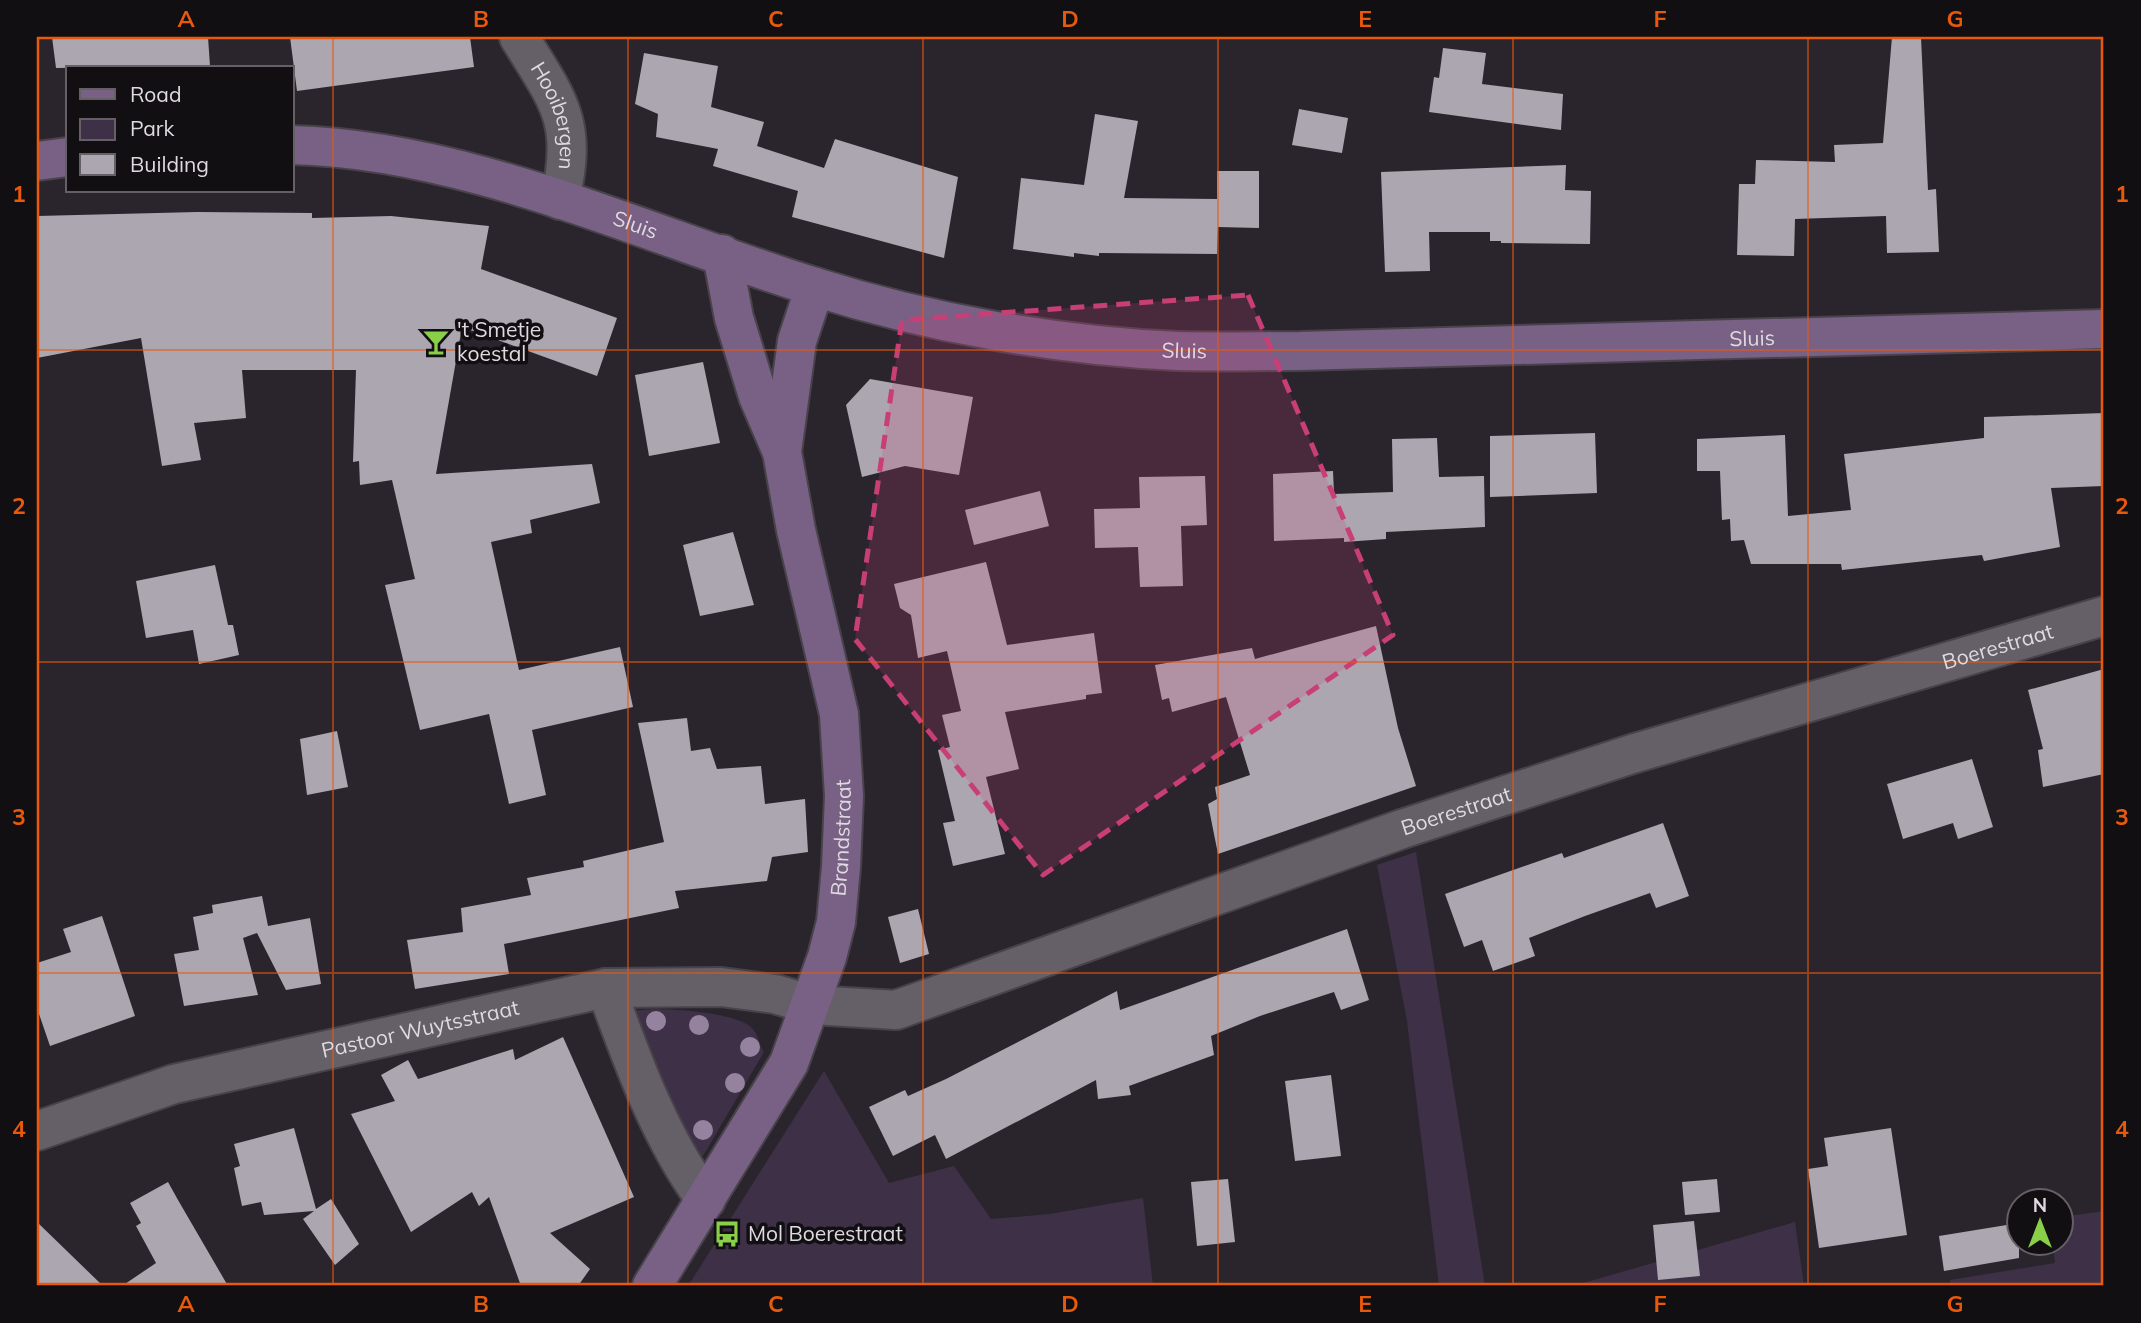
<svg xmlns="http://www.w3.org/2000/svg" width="2141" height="1323" viewBox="0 0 2141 1323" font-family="Mulish,sans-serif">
  <rect width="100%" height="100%" fill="#2a252d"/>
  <path fill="#3e3046" d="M1416,852L1485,1286H1439L1407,1021L1377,865Z
    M651,1009C674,1009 735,1012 752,1028C759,1035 759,1046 764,1052L703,1156L687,1146L622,1012Z
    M824,1071L889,1183L954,1166L991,1219L1050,1214L1143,1198L1153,1286H688Z
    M2104,1211V1286H1950V1280L2055,1263L2053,1243L2060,1242L2061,1217Z
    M1795,1222L1804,1286H1573Z"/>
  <path fill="#aca6b0" d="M52,37H208L210,66L56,68Z
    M290,37H470L474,67L297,91Z
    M1892,37H1921L1928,190L1936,189L1939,252L1887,253L1886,216L1795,219L1794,256L1737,255L1739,184H1755L1756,160L1835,162L1834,145L1883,143Z
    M1443,48L1486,53L1482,84L1563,94L1561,130L1429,112L1434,77L1439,78Z
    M644,53L718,66L711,107L764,122L757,146L824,168L835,139L958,177L944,258L792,217L798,191L713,166L718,149L656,137L658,114L635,104Z
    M1299,109L1348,118L1342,153L1292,145Z
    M1095,114L1138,121L1124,198L1217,199V171H1259V228L1218,227L1217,254L1099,253V256L1074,253V257L1013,249L1021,178L1084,185Z
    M1566,165L1565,190L1591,191L1590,244L1501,243V241H1490V232H1429L1430,271L1385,272L1381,172Z
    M197,212L312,213V218L391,216L489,226L481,269L617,318L597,376L462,327L436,474L592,464L600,503L530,520L532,533L491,542L519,670L620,647L633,707L532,730L546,795L509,804L489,714L420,730L385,585L415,579L392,480L360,485L359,461L353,462L356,370H242L246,418L194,423L201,460L162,466L141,338L37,358V216Z
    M703,362L720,443L649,456L635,375Z
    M870,379L973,397L959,475L905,466L862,477L846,405Z
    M2104,413V486L2051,488L2060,547L1984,561L1982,555L1842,570L1841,564H1751L1744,540L1731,541L1730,519L1722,520L1720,471H1697V439L1785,435L1788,516L1851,510L1844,454L1984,438V417Z
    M1595,433L1597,493L1490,497V436Z
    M1437,438L1439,477L1484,476L1485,527L1386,532V539L1344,542V538L1274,541L1273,474L1333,471L1334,494L1393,492L1392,439Z
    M1205,476L1207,525L1181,526L1183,586L1140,587L1138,547L1095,548L1094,509L1140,508L1139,477Z
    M1040,491L1049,526L974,545L965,510Z
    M733,532L754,605L700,616L683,545Z
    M986,562L1007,645L1094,633L1102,693L1086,695V699L1005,712L1019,769L986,777L1005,854L953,866L943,823L955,821L938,750L950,747L942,715L961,711L947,651L918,658L911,615L900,608L894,584Z
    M215,565L228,625H233L239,655L199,664L193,630L146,638L136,581Z
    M1376,626L1398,728L1416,786L1218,854L1208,804L1217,799L1215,787L1250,775L1226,697L1172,712L1169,698L1162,700L1155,665L1252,648L1255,659Z
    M2104,669V774L2043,787L2038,750L2043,749L2028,690Z
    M687,718L691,751L710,748L717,769L761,766L765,804L805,799L808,852L772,857L767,881L675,891L679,908L504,944L509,974L415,989L407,940L463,932L461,908L531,895L527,878L584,867L583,861L664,842L638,723Z
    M337,731L348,787L307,795L300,739Z
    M1972,759L1993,827L1958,839L1953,823L1903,839L1887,784Z
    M1663,823L1689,896L1656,908L1650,893L1585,916L1529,938L1535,956L1493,971L1482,940L1464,947L1445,894L1562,853L1564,858Z
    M262,896L268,926L310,918L321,984L286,990L257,933L243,938L258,995L184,1006L174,954L199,950L193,917L213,913L212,905Z
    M918,909L929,954L900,963L888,917Z
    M102,916L135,1016L50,1046L37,1008V963L71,952L63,929Z
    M1347,929L1369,1000L1341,1010L1334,992L1260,1016L1211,1036L1214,1055L1129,1086L1131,1095L1098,1099L1096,1080L946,1159L935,1135L893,1156L869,1107L905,1090L908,1096L946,1079L1117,991L1120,1010Z
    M563,1037L634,1197L550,1233L590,1269L578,1286H521L489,1197L479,1206L472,1192L411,1232L351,1114L395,1101L381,1075L408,1060L418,1079L513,1049L515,1060Z
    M1331,1075L1341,1156L1295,1161L1285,1081Z
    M294,1128L316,1209L331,1199L359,1244L335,1265L303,1219L314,1211L264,1215L261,1202L242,1206L234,1168L240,1166L234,1144Z
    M1891,1128L1907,1235L1819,1248L1808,1169L1828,1166L1824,1138Z
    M1228,1179L1235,1242L1197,1246L1191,1182Z
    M1717,1179L1720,1212L1685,1215L1682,1182Z
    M168,1182L178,1200L228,1286H122L156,1263L136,1226L141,1223L130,1203Z
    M1694,1221L1700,1276L1658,1280L1653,1225Z
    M37,1222L103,1286H37Z
    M2019,1223V1258L1944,1271L1939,1236Z"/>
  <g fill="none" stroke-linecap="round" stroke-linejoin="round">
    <g stroke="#48434b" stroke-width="42">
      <g id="street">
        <path id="s1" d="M519,37C559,102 578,121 560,200"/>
        <path d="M606,988C632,1060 660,1138 706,1200"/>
        <path id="s2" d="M37,1131L174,1084L606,988L721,987L775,994L812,1005L896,1010L1402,829L1632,754L2104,616"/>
      </g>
    </g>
    <g stroke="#48434b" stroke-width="42">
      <g id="secondary">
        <path id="s3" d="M292,145C468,149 649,236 815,287C928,323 1059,346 1178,351C1218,352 1259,351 1300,351L2104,329"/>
        <path d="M37,161L68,157"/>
        <path d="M782,452L797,341L815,287"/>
        <path id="s4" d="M652,1286L789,1063L827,957L836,922L841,867L844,796L839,714L796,530L782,452L758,396L734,318L722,254"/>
      </g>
    </g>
    <use href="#street" stroke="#655f68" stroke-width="38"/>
    <use href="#secondary" stroke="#796085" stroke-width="38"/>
  </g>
  <g fill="#94829f">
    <circle cx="656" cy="1021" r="10"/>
    <circle cx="699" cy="1025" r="10"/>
    <circle cx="750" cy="1047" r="10"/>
    <circle cx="735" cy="1083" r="10"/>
    <circle cx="703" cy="1130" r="10"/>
  </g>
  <path fill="#c83f76" fill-opacity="0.2" stroke="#c83f76" stroke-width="5" stroke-dasharray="14 9" stroke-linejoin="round" d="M1248,295L1393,635L1043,875L855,639L902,320Z"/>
  <path fill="none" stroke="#e8590c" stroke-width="2" stroke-opacity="0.55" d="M333,37V1286M628,37V1286M923,37V1286M1218,37V1286M1513,37V1286M1808,37V1286M37,350H2104M37,662H2104M37,973H2104"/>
  <defs>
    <g id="bar-bare" transform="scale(2.1)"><path d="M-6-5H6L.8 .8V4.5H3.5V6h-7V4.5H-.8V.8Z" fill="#89cf48" stroke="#120f13" stroke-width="2.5" paint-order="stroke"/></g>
    <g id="bus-bare" transform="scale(2.1)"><path d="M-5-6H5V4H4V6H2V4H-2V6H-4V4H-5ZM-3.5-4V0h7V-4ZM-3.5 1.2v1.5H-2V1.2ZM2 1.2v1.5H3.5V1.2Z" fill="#89cf48" stroke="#120f13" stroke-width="2.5" paint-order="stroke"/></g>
  </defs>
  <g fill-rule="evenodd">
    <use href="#bar-bare" x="436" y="342"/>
    <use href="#bus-bare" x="727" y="1234"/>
  </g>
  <g text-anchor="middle" stroke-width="7" stroke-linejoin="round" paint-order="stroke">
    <g font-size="21" fill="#dedae0" stroke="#120f13">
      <text dy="7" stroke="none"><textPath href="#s1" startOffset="88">Hooibergen</textPath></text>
      <text dy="7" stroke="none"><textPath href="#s3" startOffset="354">Sluis</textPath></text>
      <text dy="7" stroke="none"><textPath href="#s3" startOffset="1488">Sluis</textPath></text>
      <text dy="7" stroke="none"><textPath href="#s3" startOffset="920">Sluis</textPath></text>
      <text dy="7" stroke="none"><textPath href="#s2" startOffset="2040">Boerestraat</textPath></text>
      <text dy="7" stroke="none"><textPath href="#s2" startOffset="1474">Boerestraat</textPath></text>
      <text dy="7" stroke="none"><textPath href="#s4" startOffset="495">Brandstraat</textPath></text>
      <text dy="7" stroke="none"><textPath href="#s2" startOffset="397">Pastoor Wuytsstraat</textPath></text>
    </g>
    <g font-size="21" fill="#dedae0" stroke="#120f13" text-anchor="start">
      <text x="457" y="337">'t Smetje<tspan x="457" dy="24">koestal</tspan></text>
      <text x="748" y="1241">Mol Boerestraat</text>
    </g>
  </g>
  <rect width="2141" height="1323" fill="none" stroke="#120f13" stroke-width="77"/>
  <rect x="66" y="66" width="228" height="126" fill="#120f13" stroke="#646065" stroke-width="2"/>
  <rect x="80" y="89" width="35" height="10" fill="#796085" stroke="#646065" stroke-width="2"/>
  <text x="130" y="102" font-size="21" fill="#dedae0">Road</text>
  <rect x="80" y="119" width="35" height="21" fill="#3e3046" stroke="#646065" stroke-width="2"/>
  <text x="130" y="136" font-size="21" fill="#dedae0">Park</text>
  <rect x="80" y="154" width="35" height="21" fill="#aca6b0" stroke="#646065" stroke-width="2"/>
  <text x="130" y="172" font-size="21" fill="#dedae0">Building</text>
  <g transform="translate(2040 1222)"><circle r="33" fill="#120f13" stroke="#646065" stroke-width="2"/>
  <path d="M0-5L12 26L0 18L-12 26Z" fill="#89cf48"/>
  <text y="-10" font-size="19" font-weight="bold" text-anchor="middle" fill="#dedae0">N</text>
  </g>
  <rect x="38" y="38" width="2064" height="1246" fill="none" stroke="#e8590c" stroke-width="2.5"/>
  <g font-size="23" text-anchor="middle" font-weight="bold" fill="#e8590c">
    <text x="186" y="27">A</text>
    <text x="481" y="27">B</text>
    <text x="776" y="27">C</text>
    <text x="1070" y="27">D</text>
    <text x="1365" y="27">E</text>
    <text x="1660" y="27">F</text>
    <text x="1955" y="27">G</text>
    <text x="19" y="202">1</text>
    <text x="2122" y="202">1</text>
    <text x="19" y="514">2</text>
    <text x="2122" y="514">2</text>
    <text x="19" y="825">3</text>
    <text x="2122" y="825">3</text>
    <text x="19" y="1137">4</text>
    <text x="2122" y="1137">4</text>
    <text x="186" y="1312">A</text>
    <text x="481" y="1312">B</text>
    <text x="776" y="1312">C</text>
    <text x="1070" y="1312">D</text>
    <text x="1365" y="1312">E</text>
    <text x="1660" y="1312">F</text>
    <text x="1955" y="1312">G</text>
  </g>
</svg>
